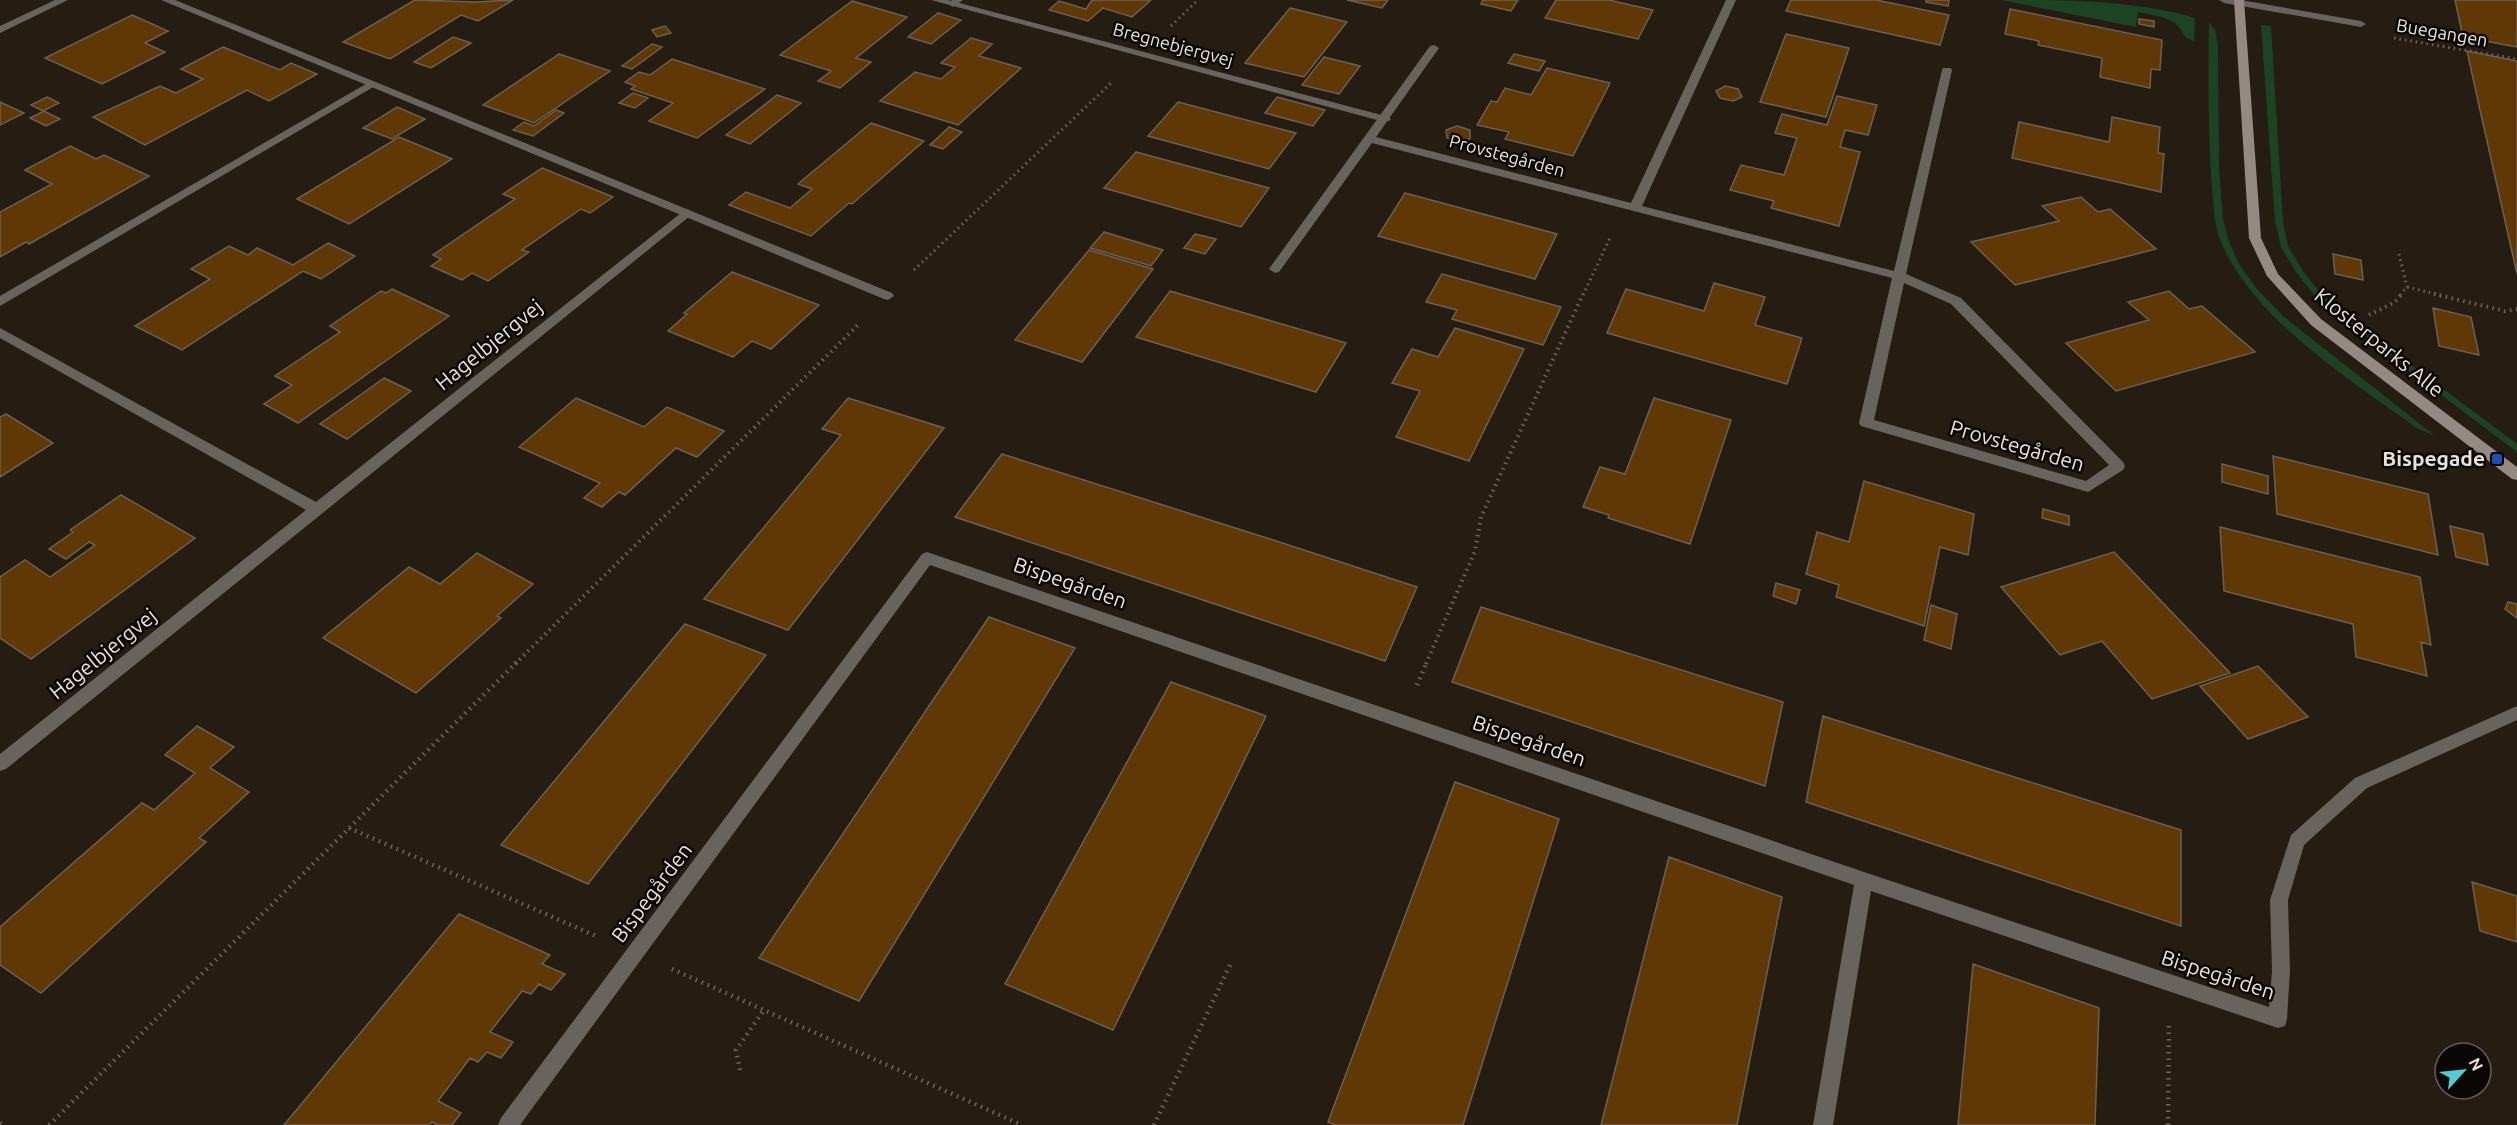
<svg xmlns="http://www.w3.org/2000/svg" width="2517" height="1125" viewBox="0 0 2517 1125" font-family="Ubuntu,sans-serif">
  <rect width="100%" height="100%" fill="#251c12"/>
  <path fill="#1d4325" d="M2001,0C2066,0 2134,0 2195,18L2194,41C2181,37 2185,33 2177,25C2167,16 2150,15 2138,12L2136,27Z
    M2209,22L2215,30L2218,46L2219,169L2223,219L2228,239L2239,264L2256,288L2284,317L2434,435L2418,429C2350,380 2253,319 2220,240C2214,225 2214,206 2212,190C2208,134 2208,78 2209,22Z
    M2261,25L2271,26L2283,222L2288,246L2303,271L2322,295L2352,321L2517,444V452L2347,324L2315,296L2296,272L2281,247L2275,221Z"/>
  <path fill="#5f3805" stroke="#6b6055" stroke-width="1.5" d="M415,0L475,2L513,0L478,21L461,15L390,59L343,42Z
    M1092,0H1151L1132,17L1103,8L1088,21L1049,10L1059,1L1086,9Z
    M1347,0H1388L1382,8Z
    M1483,0H1518L1511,11L1481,4Z
    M1556,0H1609L1653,10L1638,39L1545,18Z
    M1791,0H1876L1949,15L1940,45L1786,11Z
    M1926,0H1949L1948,6L1926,2Z
    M2455,0H2517V47L2463,37Z
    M852,1L907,17L856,58L871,62L840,88L818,81L831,71L780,55Z
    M1290,8L1347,22L1304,77L1245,63Z
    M2010,9L2162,40L2160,70L2151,69L2150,88L2100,77L2102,58L2038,45L2039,41L2005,34Z
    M938,13L961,20L931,44L908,37Z
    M132,15L168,31L145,43L165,52L102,84L45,58Z
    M2139,19L2154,21V27L2139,24Z
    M665,26L671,33L657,37L652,30Z
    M1786,34L1849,48L1826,117L1760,102Z
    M453,37L471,43L431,68L414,62Z
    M971,38L992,44L979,56L1021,68L958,125L880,101L915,72L941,79L955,67L941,63Z
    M652,44L662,47L632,69L622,66Z
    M223,47L280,70L291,63L317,74L269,101L247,90L145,145L93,117L160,86L176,93L203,79L181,69Z
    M2467,51L2517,61V274L2480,110Z
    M559,54L610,71L534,123L483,105Z
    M1514,54L1545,61L1539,71L1508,63Z
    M1324,57L1360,66L1339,94L1302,85Z
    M672,59L765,89L697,138L649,121L673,103L631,89L635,86L625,82L639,72L650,75Z
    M1547,68L1610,83L1573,156L1505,139L1509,132L1477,125L1491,101L1497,102L1505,88L1531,95Z
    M1725,86L1738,89L1742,97L1733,101L1720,98L1716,91Z
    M633,93L648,98L635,108L619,103Z
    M777,95L801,103L750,144L726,135Z
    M1837,96L1877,105L1868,135L1845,130L1840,147L1860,152L1839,226L1771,208L1774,201L1730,190L1741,165L1784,175L1797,138L1775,133L1782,114L1827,125Z
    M47,97L59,103L43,111L31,105Z
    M1277,97L1325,110L1313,126L1265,113Z
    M0,102L24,113L0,125Z
    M1178,102L1296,133L1269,169L1148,136Z
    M397,107L425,119L392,139L363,128Z
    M556,110L564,113L533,136L513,130L524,122L534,126Z
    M44,111L60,119L46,126L30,118Z
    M2112,117L2160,127L2158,153L2164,154L2161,192L2012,158L2019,122L2109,142Z
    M871,123L924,141L852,204L849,203L811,236L729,205L746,192L790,208L812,189L798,184Z
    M1457,126L1470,130V139L1459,142L1447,138L1446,130Z
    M949,127L962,132L943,149L930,145Z
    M399,137L452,159L349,224L297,199Z
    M70,146L96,159L104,155L149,176L29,244L26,242L0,257V212L52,184L25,170Z
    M1136,152L1269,188L1241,227L1104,188Z
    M542,168L613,197L590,213L581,209L522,250L529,252L488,281L472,273L462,280L431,266L441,259L433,255L515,199L503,194Z
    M1405,193L1557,234L1535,279L1378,236Z
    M2081,197L2098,212L2110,209L2156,249L2015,285L1971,242L2059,221L2042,206Z
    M1104,232L1163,250L1151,266L1090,248Z
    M1195,234L1216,239L1205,254L1184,248Z
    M328,243L355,256L321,279L303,271L182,350L135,326L210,279L191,269L229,246L248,255L257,248L293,265Z
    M1089,250L1153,269L1082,362L1015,340Z
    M2333,254L2361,260L2363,280L2335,274Z
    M732,272L819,305L771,349L752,341L733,357L668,331L687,314L684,313Z
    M1442,274L1561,307L1543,345L1452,319L1457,310L1426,302Z
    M1714,283L1765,297L1755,325L1802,338L1787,384L1607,333L1626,289L1704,311Z
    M392,289L449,316L298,423L264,404L292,385L275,376L340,332L330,326L381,291L386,293Z
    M1170,291L1346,343L1316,392L1136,337Z
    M2169,291L2189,309L2202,306L2255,352L2116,391L2066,343L2149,320L2128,302Z
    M2433,308L2471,317L2479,355L2439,346Z
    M1455,328L1524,349L1469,461L1396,437L1420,391L1392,383L1412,349L1438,357Z
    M384,378L411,391L347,439L320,424Z
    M576,398L644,427L667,407L724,431L697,457L676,448L625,495L619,492L602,507L584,498L600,483L519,447Z
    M848,398L944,428L788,630L704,599L841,435L822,429Z
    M1654,398L1731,420L1690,544L1608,518L1609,515L1583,507L1600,467L1625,474Z
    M6,414L53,443L0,477V417Z
    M1002,454L1270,539L1417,587L1385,661L955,517Z
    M2273,456L2428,494L2438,555L2277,514Z
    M2222,464L2268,476V494L2222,482Z
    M1864,481L1974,514L1968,555L1940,547L1924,626L1836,597L1839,585L1806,574L1817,532L1849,542Z
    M121,495L195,538L31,659L0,638V577L25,560L50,577L95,545L89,542L66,559L49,549L73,532L70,530Z
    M2043,509L2069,516V525L2042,518Z
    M2450,526L2483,534L2488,565L2456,557Z
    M2220,527L2420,577L2431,645L2421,642L2427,676L2356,657L2353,624L2224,591Z
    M2114,552L2230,673L2152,699L2102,641L2060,655L2001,587Z
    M477,553L533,584L497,616L501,618L416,693L323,638L409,567L440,584Z
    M1776,583L1800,590L1796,604L1773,596Z
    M2508,602L2517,604V618L2505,609Z
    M1931,605L1957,614L1951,649L1924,640Z
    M1481,607L1783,702L1765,786L1452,682Z
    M989,617L1075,648L859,1001L759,958Z
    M685,624L766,655L588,884L501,845Z
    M2258,666L2308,717L2248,739L2200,686Z
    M1171,682L1266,716L1113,1030L1005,984Z
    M1823,716L2181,830V926L1806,802Z
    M197,726L234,747L210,768L249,792L199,838L206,842L41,993L0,965V927L142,803L154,810L195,773L165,755Z
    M1455,782L1559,819L1463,1125H1336L1328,1122Z
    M1669,857L1782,897L1737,1125H1601Z
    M2472,882L2517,896V942L2480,931Z
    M459,914L550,955L542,964L565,974L551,990L539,984L531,994L522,991L490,1032L513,1042L501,1058L487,1052L478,1062L470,1058L438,1101L461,1113L452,1125H438L432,1122L429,1125H284Z
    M1973,964L2099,1008L2095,1125H1958Z"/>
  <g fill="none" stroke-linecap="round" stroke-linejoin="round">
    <path stroke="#6e665d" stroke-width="3" stroke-dasharray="1.5 4" stroke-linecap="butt" d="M1171,26L1198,0
      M2394,38L2517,59
      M2399,254L2407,287
      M914,270L1111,83
      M1583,295L1610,238
      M2400,295L2407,287L2440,295"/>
    <path stroke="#6e665d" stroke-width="4" stroke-dasharray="1.5 4.5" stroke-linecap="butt" d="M2434,294L2505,311L2517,309
      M2369,315L2395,302L2402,294
      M515,664L859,324
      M1426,664L1475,551L1481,517L1583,294"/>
    <path stroke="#6e665d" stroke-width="4.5" stroke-dasharray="1.5 5" stroke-linecap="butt" d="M1417,685L1427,662
      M349,828L596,936
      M672,969L1022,1125
      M740,1070L736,1050L764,1010
      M0,1123L3,1125
      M49,1125L517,662
      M1154,1125L1231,963
      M2168,1125L2169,1025"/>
    <path fill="#69635e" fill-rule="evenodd" d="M161,0H175L892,293L894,296L888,300L884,299Z
      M931,0H948L1389,117L1391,119L1389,121H1381Z"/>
    <path fill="#69635e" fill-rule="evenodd" d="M55,0H68L0,33V26Z
      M952,0H963L953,7L948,4Z
      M1726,0H1736L1642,206L1894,271L1942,70L1943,68H1951L1952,70L1906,274L1961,298L2123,462L2125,466L2123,470L2088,492L1861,426L1859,423L1892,278L1372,143L1279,272L1275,273L1269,269L1430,46L1434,45L1439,48L1376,137L1631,203ZM1904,283L1951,304L2109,465L2086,481L1874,420Z
      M2219,0H2241L2361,21L2366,24L2361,27L2224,3Z
      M371,81L376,84L375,86L0,306V296Z
      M686,209L690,210V216L6,769L0,771V754L306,510L0,338V328L316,502Z
      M927,552L1864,872L2269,1007L2272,971L2270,900L2291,835L2355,778L2517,706V720L2367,788L2304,845L2288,900L2290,971L2287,1019L2285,1026L2278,1028L1871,891L1833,1125H1813L1854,885L930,565L520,1125H498L501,1118L922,554Z"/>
    <path fill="#948a83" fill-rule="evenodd" d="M2234,0H2244L2261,238L2278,274L2321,319L2517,467V480L2512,479L2311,325L2267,276L2249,238Z"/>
  </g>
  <rect fill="#1a4fb4" stroke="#0b0704" stroke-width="2" x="2491" y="453" width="12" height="12" rx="3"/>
  <g text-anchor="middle" stroke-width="5" stroke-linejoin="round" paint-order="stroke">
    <g font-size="18" fill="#e9e2db" stroke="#0b0704">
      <text transform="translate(2442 33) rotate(10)" y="6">Buegangen</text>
      <text transform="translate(1173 45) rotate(15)" y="6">Bregnebjergvej</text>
      <text transform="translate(1507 156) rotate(15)" y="6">Provstegården</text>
    </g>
    <g font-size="21" fill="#e9e2db" stroke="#0b0704">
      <text transform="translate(2379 343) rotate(39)" y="7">Klosterparks Alle</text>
      <text transform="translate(489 345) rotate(-39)" y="7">Hagelbjergvej</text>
      <text transform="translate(2017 446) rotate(16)" y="7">Provstegården</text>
      <text transform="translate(1070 583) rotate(19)" y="7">Bispegården</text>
      <text transform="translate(103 654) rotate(-39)" y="7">Hagelbjergvej</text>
      <text transform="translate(1529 741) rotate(19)" y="7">Bispegården</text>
      <text transform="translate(652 893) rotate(-53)" y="7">Bispegården</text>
      <text transform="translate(2218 975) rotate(18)" y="7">Bispegården</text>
    </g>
    <g font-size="21" font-weight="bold" fill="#e9e2db" stroke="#0b0704" text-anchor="end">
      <text x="2485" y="466">Bispegade</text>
    </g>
  </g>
  <g transform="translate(2463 1071) rotate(63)"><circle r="28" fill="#0b0704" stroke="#645f5a" stroke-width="1.5"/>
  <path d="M0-4.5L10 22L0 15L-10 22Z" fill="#51ccd2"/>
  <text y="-9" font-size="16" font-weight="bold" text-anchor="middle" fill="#e9e2db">N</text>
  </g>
</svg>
